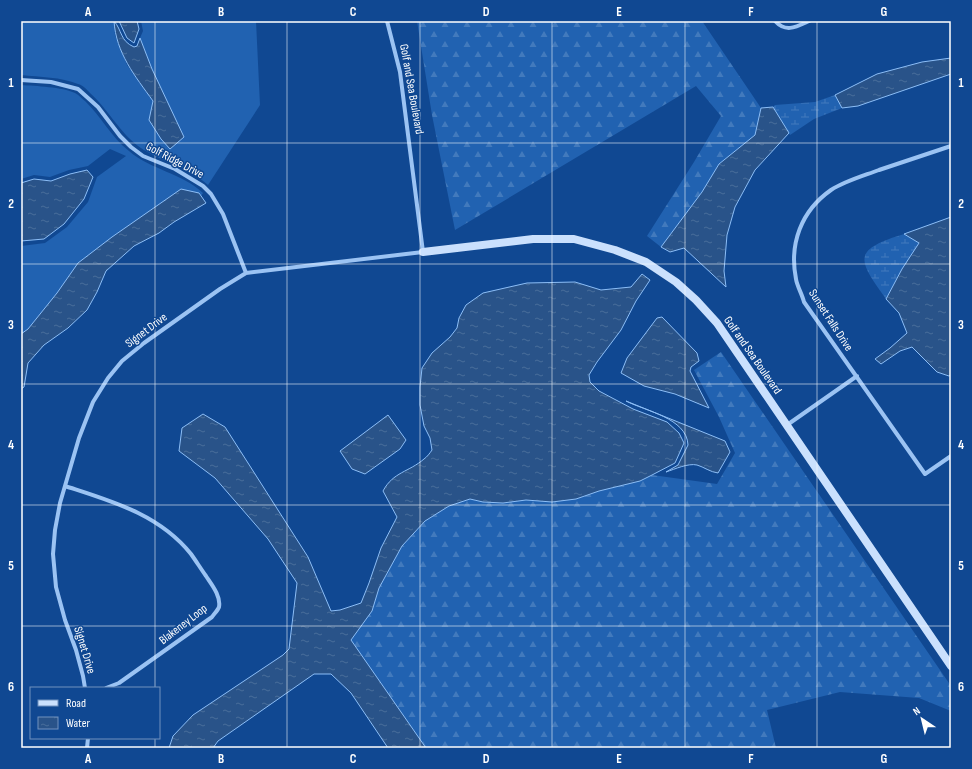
<svg xmlns="http://www.w3.org/2000/svg" width="972" height="769" viewBox="0 0 972 769" font-family="'Sofia Sans Condensed',sans-serif">
  <defs>
    <pattern id="forest-firs" width="22" height="20" patternUnits="userSpaceOnUse"><rect width="22" height="20" fill="#2162b1"/><path d="M5 1l3.5 6h-7zM16 11l3.5 6h-7z" fill="#427abd"/></pattern>
    <pattern id="wetland-marsh" width="20" height="14" patternUnits="userSpaceOnUse"><rect width="20" height="14" fill="#2162b1"/><path d="M1 5h8M5 5V1M11 12h8M15 12V8" fill="none" stroke="#427abd"/></pattern>
    <pattern id="water-ripples" width="26" height="14" patternUnits="userSpaceOnUse"><rect width="26" height="14" fill="#295389"/><path d="M2 4q2-2 4 0t4 0M15 11q2-2 4 0t4 0" fill="none" stroke="#496d9b"/></pattern>
  </defs>
  <rect width="100%" height="100%" fill="#104892"/>
  <path fill="#2162b1" d="M21,21H114L115,35L127,65L153,101L161,139L152,69L140,38L143,31L141,21H256L260,105L208,185C190,168 165,163 144,150C121,136 110,111 90,93C87,90 83,85 78,84C61,77 40,77 21,75Z
    M21,85C36,86 62,87 75,93C79,95 82,99 85,101C101,116 111,137 129,151C151,170 182,173 203,193L201,196L199,193L78,263L57,293L28,329L21,334V246L45,243L67,227L88,202L97,177L126,156L110,149L88,166L69,170L50,177L34,175L21,179Z"/>
  <path fill="url(#forest-firs)" d="M417,21H702L761,108L755,135L719,164L702,192L661,247L647,236L694,162L721,116L696,86L455,230L432,115Z
    M721,352L951,686V711L919,698L840,692L767,710L776,748H426L351,640L372,611L379,588L402,546L425,521L449,506L470,499L483,502L503,503L526,500L552,502L576,499L599,491L640,481L652,475L717,484L735,453L719,417L694,370Z"/>
  <path fill="url(#wetland-marsh)" d="M835,95L842,108L814,119L790,135L773,107L775,105L815,102Z
    M904,234L919,243L902,269L886,299C857,259 852,250 904,234Z"/>
  <path fill="url(#water-ripples)" stroke="#8cbef7" d="M114,21C122,30 120,41 134,47L137,46L140,38L152,69L184,137L170,149L161,139L149,120L153,101C135,76 116,53 114,21Z
    M119,21H137L139,29L134,43L127,38Z
    M951,58V74L858,106L842,108L835,95L877,74L922,62Z
    M773,107L789,133L755,170L735,207L727,235L724,271L726,287L684,248L670,252L661,247L702,192L719,164L755,135L761,108Z
    M87,170L93,177L84,199L64,224L44,239L21,241V183L34,179L51,181L70,174Z
    M181,189L199,193L206,203L174,222L159,233L134,246L106,271L97,292L87,310L68,328L44,345L28,363L24,387L21,389V334L28,329L57,293L78,263L112,237Z
    M951,217V375L949,376L937,372L912,347L900,351L881,364L875,359L890,348L907,333L899,313L886,299L902,269L919,243L904,234Z
    M642,274L650,280L636,301L621,330L597,362L589,375L590,382L599,391L633,409L667,422L679,433L684,443L675,463L652,475L640,481L599,491L576,499L552,502L526,500L503,503L483,502L470,499L449,506L425,521L402,546L379,588L372,611L351,640L426,748H388L351,693L331,674H314L218,741L213,748H169L173,736L193,715L283,655L289,649L297,583L268,539L215,478L179,451L182,428L203,414L225,427L308,557L331,611L340,610L361,603L369,583L381,548L397,517L383,491C393,472 409,472 424,459C427,457 430,453 432,450L430,438L424,426L420,405V387L422,368L432,353L450,337L457,328L459,318L466,305L483,293L527,283L575,282L601,290L631,287Z
    M662,317L697,353L699,361L691,367L690,371L709,408L675,394L644,386L621,373L627,358L657,318Z
    M626,401L725,441L730,452L718,473C710,472 704,467 697,465C688,463 675,469 666,472L678,465L688,445C687,418 645,411 626,401Z
    M388,415L406,440L400,449L365,474L352,469L340,451Z"/>
  <g fill="none" stroke-linecap="round" stroke-linejoin="round">
    <path stroke="#9bc3f3" stroke-width="4" d="M775,21C786,33 796,27 809,21
      M21,80L51,82L78,89L98,107L120,136L131,147L143,156L175,169L203,186L211,194L223,214L246,273
      M951,146C927,154 903,162 879,170C863,176 845,181 831,190C801,211 789,244 796,279C797,286 802,294 804,302L925,474L951,456
      M787,425L857,376
      M65,486C111,501 159,514 191,554C196,561 201,569 206,576C212,585 221,596 219,607C218,610 214,614 212,617L119,683L106,688
      M85,688L83,676L76,650L65,620L56,587L53,554L55,530L60,503L79,438L93,402L108,378L122,361L144,343L220,289L246,273L423,252L400,72L387,21
      M87,748L88,738"/>
    <path stroke="#cae0fd" stroke-width="8" d="M423,252L533,239H574L615,250L646,262L676,282L696,300L717,323L951,666"/>
  </g>
  <path fill="none" stroke="#fff" stroke-width="1" stroke-opacity="0.55" d="M155,21V688M287,21V748M420,21V748M552,21V748M685,21V748M817,21V748M21,143H951M21,264H951M21,384H951M21,505H951M21,626H951M155,738V748"/>
  <g text-anchor="middle" stroke-width="3" stroke-linejoin="round" paint-order="stroke">
    <g font-size="12" fill="#fff" stroke="#104892">
      <text transform="translate(412 89) rotate(80)" y="4">Golf and Sea Boulevard</text>
      <text transform="translate(175 160) rotate(28)" y="4">Golf Ridge Drive</text>
      <text transform="translate(831 320) rotate(57)" y="4">Sunset Falls Drive</text>
      <text transform="translate(146 330) rotate(-37)" y="4">Signet Drive</text>
      <text transform="translate(753 355) rotate(55)" y="4">Golf and Sea Boulevard</text>
      <text transform="translate(183 624) rotate(-38)" y="4">Blakeney Loop</text>
      <text transform="translate(85 650) rotate(73)" y="4">Signet Drive</text>
    </g>
  </g>
  <rect width="972" height="769" fill="none" stroke="#104892" stroke-width="44"/>
  <rect x="30" y="687" width="130" height="52" fill="#104892" stroke="#7091be"/>
  <rect x="38" y="700" width="20" height="6" fill="#cae0fd" stroke="#7091be"/>
  <text x="66" y="707" font-size="12" fill="#ffffff">Road</text>
  <rect x="38" y="717" width="20" height="12" fill="url(#water-ripples)" stroke="#7091be"/>
  <text x="66" y="727" font-size="12" fill="#ffffff">Water</text>
  <g transform="translate(922 719) rotate(325)" stroke="#104892" stroke-width="3" paint-order="stroke">
  <path d="M0-3L7 15L0 10L-7 15Z" fill="#ffffff"/>
  <text y="-6" font-size="11" font-weight="bold" text-anchor="middle" fill="#ffffff">N</text>
  </g>
  <rect x="22" y="22" width="928" height="725" fill="none" stroke="#fff" stroke-width="1.5"/>
  <g font-size="13" text-anchor="middle" font-weight="bold" fill="#fff">
    <text x="88" y="16">A</text>
    <text x="221" y="16">B</text>
    <text x="353" y="16">C</text>
    <text x="486" y="16">D</text>
    <text x="619" y="16">E</text>
    <text x="751" y="16">F</text>
    <text x="884" y="16">G</text>
    <text x="11" y="87">1</text>
    <text x="961" y="87">1</text>
    <text x="11" y="208">2</text>
    <text x="961" y="208">2</text>
    <text x="11" y="329">3</text>
    <text x="961" y="329">3</text>
    <text x="11" y="449">4</text>
    <text x="961" y="449">4</text>
    <text x="11" y="570">5</text>
    <text x="961" y="570">5</text>
    <text x="11" y="691">6</text>
    <text x="961" y="691">6</text>
    <text x="88" y="763">A</text>
    <text x="221" y="763">B</text>
    <text x="353" y="763">C</text>
    <text x="486" y="763">D</text>
    <text x="619" y="763">E</text>
    <text x="751" y="763">F</text>
    <text x="884" y="763">G</text>
  </g>
</svg>
